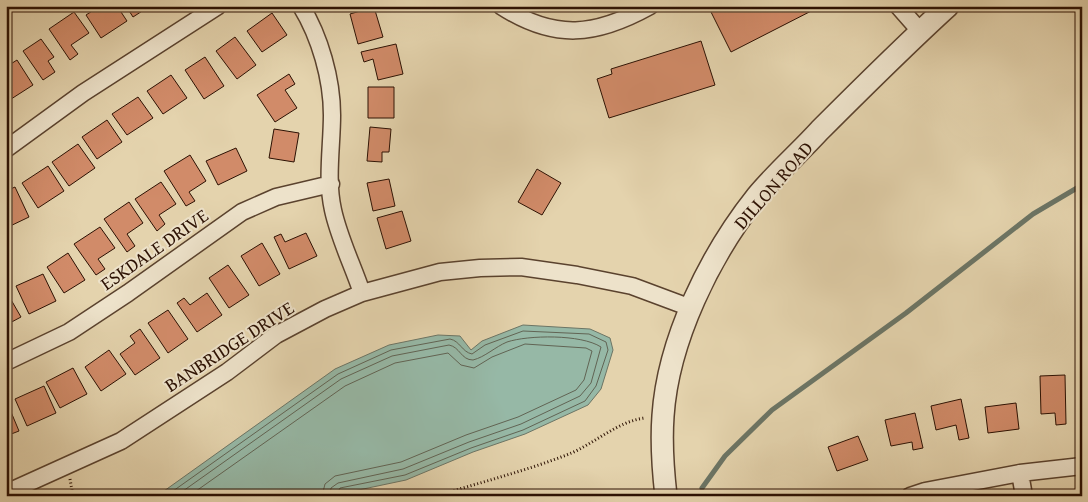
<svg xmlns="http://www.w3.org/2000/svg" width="1088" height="502" viewBox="0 0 1088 502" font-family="'Gentium Book Plus',serif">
  <rect width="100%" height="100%" fill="#e4d3ad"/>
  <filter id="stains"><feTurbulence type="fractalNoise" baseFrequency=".004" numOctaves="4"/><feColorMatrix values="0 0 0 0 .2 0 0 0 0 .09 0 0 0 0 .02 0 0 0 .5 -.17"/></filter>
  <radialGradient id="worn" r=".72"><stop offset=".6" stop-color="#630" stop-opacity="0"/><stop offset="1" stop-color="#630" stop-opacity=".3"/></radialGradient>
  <path fill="#96b8a6" stroke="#6c7565" d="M523,325L590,329L610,338L613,350L601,389L588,405L525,434L473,452L406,480L330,496H157L335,369L389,345L438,335L460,336L471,350L482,341Z"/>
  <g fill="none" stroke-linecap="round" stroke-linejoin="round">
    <path stroke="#616454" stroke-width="1" d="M166,496L338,374L391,350L450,339C460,341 462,352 472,354L485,345L523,331L589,334L606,342L608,350L596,386L585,401L523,430L471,448L405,475L340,488L336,496
      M176,496L341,379L392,356L449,345C460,347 461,360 473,360C485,357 495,347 507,342C528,335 581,334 601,347L591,383L580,396L521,424L469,442L403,469L338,483L331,488L330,496
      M189,496L345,386L395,363L448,353L461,365L474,368L492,357L525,344L586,348L592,351L584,380L576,390L518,417L466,435L401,462L335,476L325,484L322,496"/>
    <path stroke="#6c7565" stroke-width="5" d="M702,488L725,456L772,410L906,313L1033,214L1082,185"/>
  </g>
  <path fill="#d18b69" stroke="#2c1103" d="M100,6H117L127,21L101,38L86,15Z
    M126,6H150L133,17Z
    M718,6H821L731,52L710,10Z
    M374,7L383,37L358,44L350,14Z
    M74,12L89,33L71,45L78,54L70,60L49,29Z
    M272,13L287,35L262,52L247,31Z
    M235,37L256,65L237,79L216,51Z
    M41,39L54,57L48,61L55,72L43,80L23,51Z
    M701,41L715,85L609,118L597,79L612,74L611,69Z
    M396,44L403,74L378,80L373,59L364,62L361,52Z
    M205,57L224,86L204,99L185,70Z
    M17,60L33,85L8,101L6,99V67Z
    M289,74L295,84L285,90L297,108L275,122L257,95Z
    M171,75L187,98L163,114L147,91Z
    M368,87H394V118H368Z
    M138,97L153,118L127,135L112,114Z
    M107,120L122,142L97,159L82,137Z
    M370,127L391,129L389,152H382V162L367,161Z
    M274,129L299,133L294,162L269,158Z
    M78,144L95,168L69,186L52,162Z
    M236,148L247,171L218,185L206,161Z
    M190,155L206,181L189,192L195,201L186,206L164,171Z
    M48,166L64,191L38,208L22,183Z
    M537,169L561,183L542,215L518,202Z
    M389,179L395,206L373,211L367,183Z
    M161,182L176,204L159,215L165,224L157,231L135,199Z
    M15,187L29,217L6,228V191Z
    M129,202L143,223L127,234L135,246L127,252L104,219Z
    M402,211L411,241L386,249L377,218Z
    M100,227L115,248L98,259L105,269L96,275L74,244Z
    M306,233L317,256L289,269L274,237L281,234L285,242Z
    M262,243L280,274L259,286L241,256Z
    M68,253L85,280L64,293L47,267Z
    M228,265L249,295L229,308L209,278Z
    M43,274L56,301L29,314L16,286Z
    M6,291L21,317L6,325Z
    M207,293L222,315L197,332L177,303L184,298L190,305Z
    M168,310L188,339L168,353L148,323Z
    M140,329L160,358L135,375L120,354L135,343L130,336Z
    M109,350L126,374L101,391L85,367Z
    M73,368L87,394L60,408L46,382Z
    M1065,375L1066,424L1056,425L1055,413L1041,414L1040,376Z
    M44,386L56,413L27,426L15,399Z
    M961,399L969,438L959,440L956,425L936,430L931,406Z
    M6,400L19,431L6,436Z
    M1016,403L1019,429L988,433L985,407Z
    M915,413L923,448L913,450L912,442L891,446L885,420Z
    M858,436L868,460L837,471L828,447Z"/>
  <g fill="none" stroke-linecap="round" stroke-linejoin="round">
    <g stroke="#5a422e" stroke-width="19">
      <path id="minor" d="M301,6C320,37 332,79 332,115C332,146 326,179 333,210C339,238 353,266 362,293
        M501,6C555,41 596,36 650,6
        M898,6L920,31
        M6,149L83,93L218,6
        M6,362L69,332L128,293L242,212L276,197L331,184
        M1020,473L1024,496
        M6,493L121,441L227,372L276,335L325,309L362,293L440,272L480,268L521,267L577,275L632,286L691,308
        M910,496L925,491L1020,473L1082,466"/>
    </g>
    <g stroke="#5a422e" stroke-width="24">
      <path id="tertiary" d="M666,496C663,470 661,443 663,416C668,340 710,255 757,196C776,173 800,152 820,130C862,88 904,46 948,6"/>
    </g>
    <path stroke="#2c1103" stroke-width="3" stroke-dasharray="1 2.5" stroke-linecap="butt" d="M70,479L73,496
      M437,496C481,482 526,471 569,454C594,444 618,421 645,418"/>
    <use href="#minor" stroke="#ede2ca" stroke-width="16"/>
    <use href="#tertiary" stroke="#ede2ca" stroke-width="21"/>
  </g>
  <g text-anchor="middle" stroke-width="4" stroke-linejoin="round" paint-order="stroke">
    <g font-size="19" fill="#2c1103" stroke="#ede2ca">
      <text transform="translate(773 185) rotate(-49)" y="7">DILLON ROAD</text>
      <text transform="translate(154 249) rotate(-35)" y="7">ESKDALE DRIVE</text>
      <text transform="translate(229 346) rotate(-33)" y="7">BANBRIDGE DRIVE</text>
    </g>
  </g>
  <rect width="1088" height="502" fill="none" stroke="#e4d3ad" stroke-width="25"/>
  <rect x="8" y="8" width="1073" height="487" fill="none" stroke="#2c1103" stroke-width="2.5"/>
  <rect x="12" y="12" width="1063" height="477" fill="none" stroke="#2c1103"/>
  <rect width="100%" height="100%" filter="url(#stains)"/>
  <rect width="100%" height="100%" fill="url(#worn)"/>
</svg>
